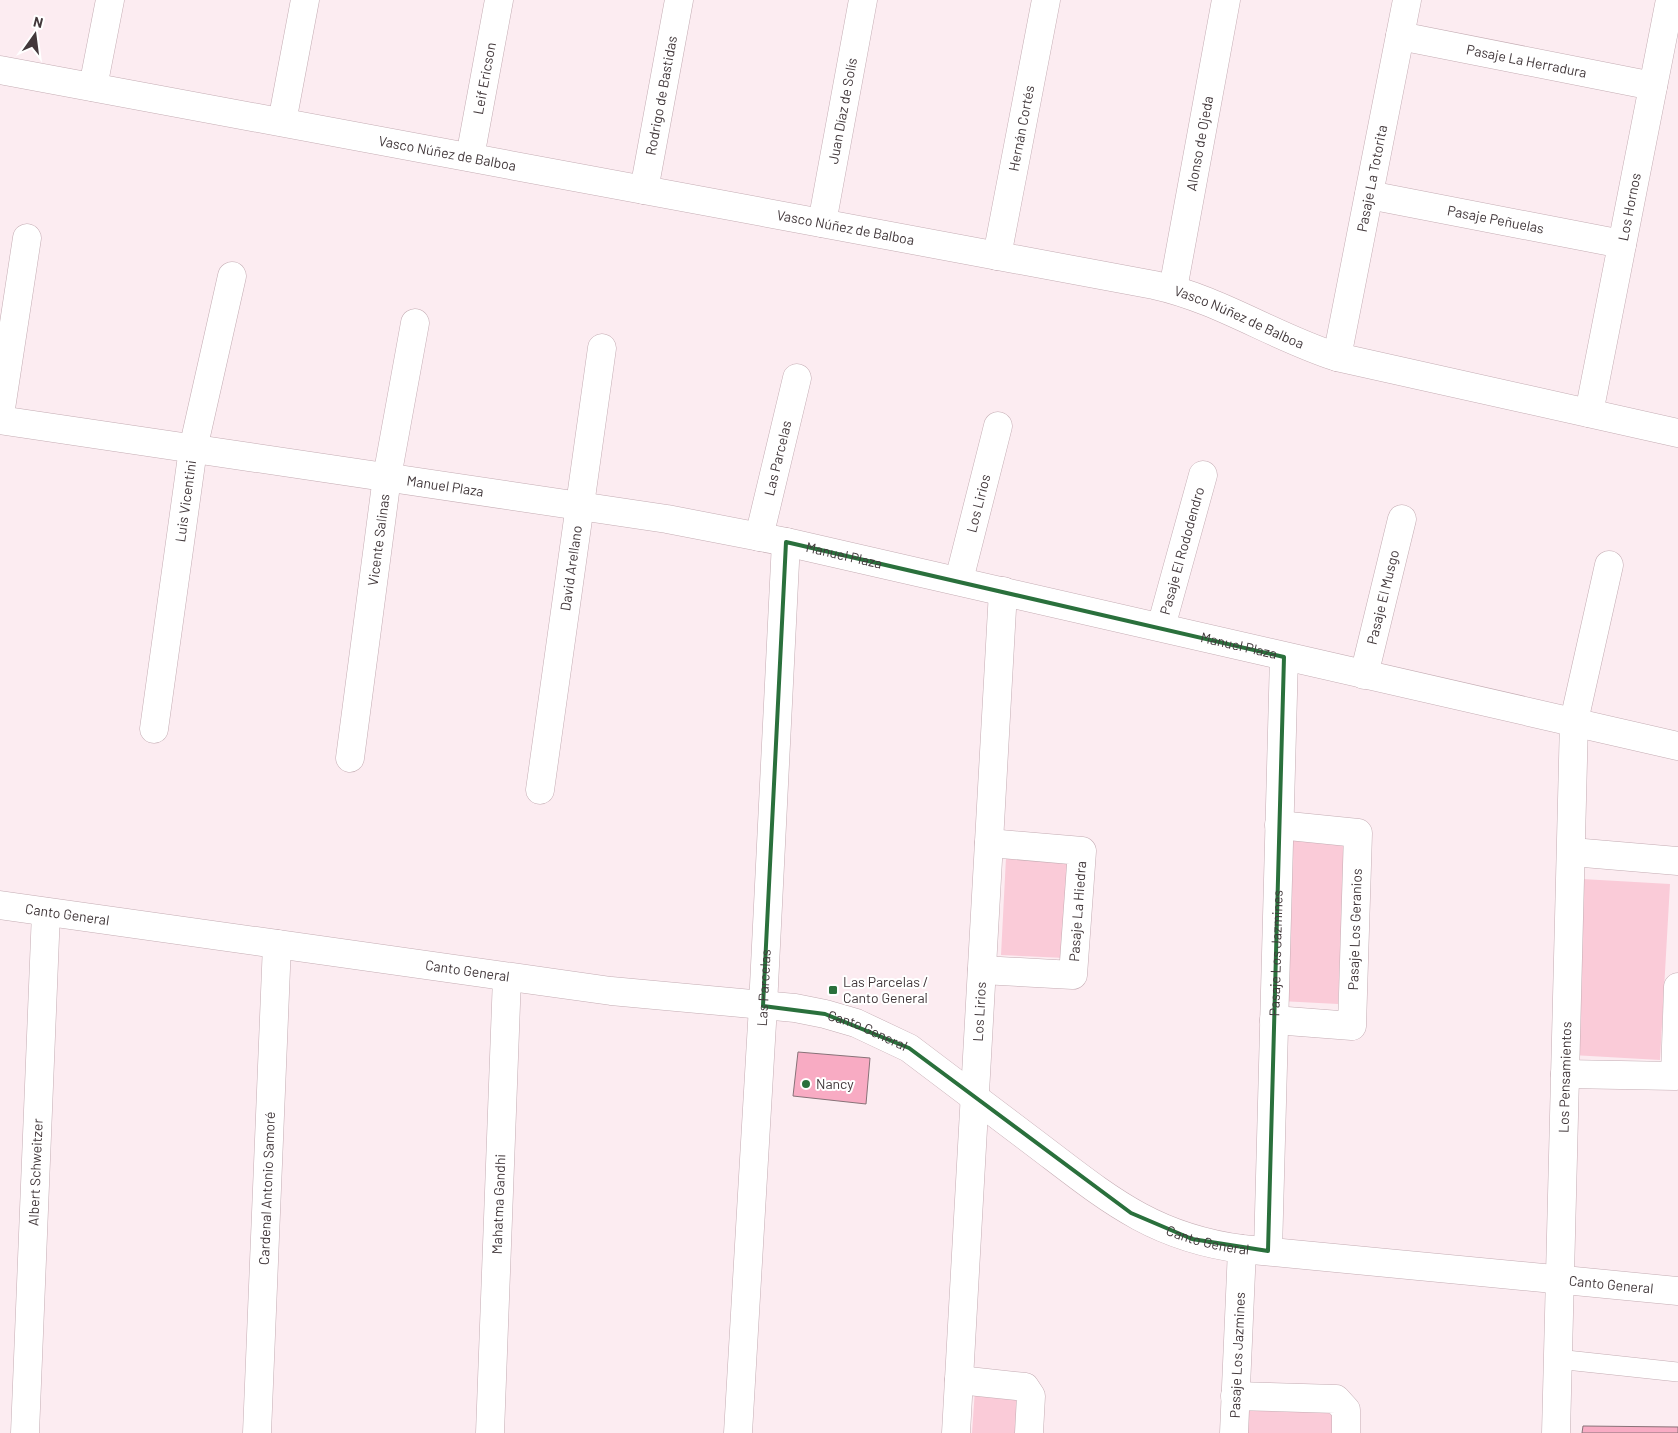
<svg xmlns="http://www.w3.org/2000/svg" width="1678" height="1433" viewBox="0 0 1678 1433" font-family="Barlow,sans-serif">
  <rect width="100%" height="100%" fill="#fcecf1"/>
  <path fill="#facbd8" d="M1288,839L1345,841L1338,1004L1280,1001Z
    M1006,858L1070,861L1065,958L1001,955Z
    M1582,879L1670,884L1660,1060L1572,1055Z
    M975,1389L1023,1401L1020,1433H972Z
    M1323,1408L1334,1417V1433H1235L1247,1411Z"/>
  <path fill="#f8abc3" stroke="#887278" d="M798,1052L870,1058L866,1104L793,1096Z
    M1583,1426L1678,1427V1433H1582Z"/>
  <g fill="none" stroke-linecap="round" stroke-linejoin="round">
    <g stroke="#c4acb3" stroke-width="20">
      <path id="service" d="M1557,1359L1678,1372"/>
    </g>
    <g stroke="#c4acb3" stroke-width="29">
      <g id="minor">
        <path id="s1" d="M1400,36L1653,86"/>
        <path id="s2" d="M0,70L1154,285C1219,299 1274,337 1337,357L1678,433"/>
        <path d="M93,87L110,0"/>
        <path d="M282,122L305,0"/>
        <path id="s3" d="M470,157L499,0"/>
        <path id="s4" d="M644,190L679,0"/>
        <path id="s5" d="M1369,195L1622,244"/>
        <path id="s6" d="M822,223L863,0"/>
        <path id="s7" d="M997,256L1046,0"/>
        <path id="s8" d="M1173,289L1226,0"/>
        <path id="s9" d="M1337,357L1407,0"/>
        <path id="s10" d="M1589,413L1670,0"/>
        <path d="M0,415L27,238"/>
        <path id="s11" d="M0,420L667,519L786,542L1678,746"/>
        <path id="s12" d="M759,537L797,378"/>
        <path id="s13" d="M959,580L998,426"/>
        <path id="s14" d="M1161,627L1203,475"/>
        <path id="s15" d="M1364,675L1402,519"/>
        <path id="s16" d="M154,729L193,449L232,276"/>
        <path id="s17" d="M350,758L387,477L415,323"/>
        <path id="s18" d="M540,790L602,348"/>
        <path d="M1572,852L1678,861"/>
        <path id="s19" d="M982,970L1073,975L1082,851L989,843"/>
        <path id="s20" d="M1274,1020L1352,1026L1358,833L1279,825"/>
        <path d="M1565,1074L1675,1076L1678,987"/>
        <path id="s21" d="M1268,1251L1284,657"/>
        <path d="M959,1380L1025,1387L1031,1396L1029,1433"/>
        <path d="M1235,1396L1336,1399L1346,1410V1433"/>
        <path id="s22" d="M25,1433L46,912"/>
        <path id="s23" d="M257,1433L277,944"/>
        <path id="s24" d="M490,1433L507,977"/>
        <path id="s25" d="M738,1433L763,1006L786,542"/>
        <path id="s26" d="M956,1433L1003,591"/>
        <path id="s27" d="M1234,1433L1242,1249"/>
        <path id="s28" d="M1556,1433L1574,721L1609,565"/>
      </g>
    </g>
    <g stroke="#c4acb3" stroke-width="29">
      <g id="tertiary">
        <path id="s29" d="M0,905L611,991L795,1008L825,1014L856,1023L909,1048C951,1080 994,1112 1036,1144C1106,1197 1151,1237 1242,1249L1678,1291"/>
      </g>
    </g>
    <use href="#service" stroke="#fff" stroke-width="19"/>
    <use href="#minor" stroke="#fff" stroke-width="28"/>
    <use href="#tertiary" stroke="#fff" stroke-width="28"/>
  </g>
  <path fill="none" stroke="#2a703c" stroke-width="4" stroke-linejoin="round" d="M786,542L1284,657L1268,1251L1192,1239L1131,1213L909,1048L825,1014L763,1006Z"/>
  <g fill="#2a703c" stroke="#fff" stroke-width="2">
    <rect x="828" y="985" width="10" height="10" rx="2.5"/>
    <circle cx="806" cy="1084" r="5"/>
  </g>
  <g text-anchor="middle" stroke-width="4" stroke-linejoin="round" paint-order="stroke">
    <g font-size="14" fill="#42383b" stroke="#fff">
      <text dy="5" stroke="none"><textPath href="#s1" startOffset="129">Pasaje La Herradura</textPath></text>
      <text dy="5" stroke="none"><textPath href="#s3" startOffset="80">Leif Ericson</textPath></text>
      <text dy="5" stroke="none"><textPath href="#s4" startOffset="96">Rodrigo de Bastidas</textPath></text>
      <text dy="5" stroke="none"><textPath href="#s6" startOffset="114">Juan Díaz de Solís</textPath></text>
      <text dy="5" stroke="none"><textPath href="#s7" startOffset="130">Hernán Cortés</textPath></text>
      <text dy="5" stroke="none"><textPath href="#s8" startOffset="148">Alonso de Ojeda</textPath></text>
      <text dy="5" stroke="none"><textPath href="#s2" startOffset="455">Vasco Núñez de Balboa</textPath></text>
      <text dy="5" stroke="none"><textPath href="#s9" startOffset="182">Pasaje La Totorita</textPath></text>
      <text dy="5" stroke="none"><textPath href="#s10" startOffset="210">Los Hornos</textPath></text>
      <text dy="5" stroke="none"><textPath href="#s5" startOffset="129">Pasaje Peñuelas</textPath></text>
      <text dy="5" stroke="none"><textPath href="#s2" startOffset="860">Vasco Núñez de Balboa</textPath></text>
      <text dy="5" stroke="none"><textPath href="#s2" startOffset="1265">Vasco Núñez de Balboa</textPath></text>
      <text dy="5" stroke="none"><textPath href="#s12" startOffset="81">Las Parcelas</textPath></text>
      <text dy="5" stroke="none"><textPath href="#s11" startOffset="450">Manuel Plaza</textPath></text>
      <text dy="5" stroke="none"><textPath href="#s16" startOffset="230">Luis Vicentini</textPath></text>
      <text dy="5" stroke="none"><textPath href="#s13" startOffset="79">Los Lirios</textPath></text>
      <text dy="5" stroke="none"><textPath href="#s17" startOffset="220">Vicente Salinas</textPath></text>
      <text dy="5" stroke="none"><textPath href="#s14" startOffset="79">Pasaje El Rododendro</textPath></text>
      <text dy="5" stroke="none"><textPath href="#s11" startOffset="855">Manuel Plaza</textPath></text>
      <text dy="5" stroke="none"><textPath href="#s18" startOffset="224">David Arellano</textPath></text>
      <text dy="5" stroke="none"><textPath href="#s15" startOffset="80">Pasaje El Musgo</textPath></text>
      <text dy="5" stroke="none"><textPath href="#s11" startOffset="1260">Manuel Plaza</textPath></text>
      <text dy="5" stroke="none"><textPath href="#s19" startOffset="155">Pasaje La Hiedra</textPath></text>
      <text dy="5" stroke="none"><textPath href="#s29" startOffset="68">Canto General</textPath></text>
      <text dy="5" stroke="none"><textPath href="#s20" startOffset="175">Pasaje Los Geranios</textPath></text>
      <text dy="5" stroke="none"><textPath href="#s21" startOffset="298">Pasaje Los Jazmines</textPath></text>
      <text dy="5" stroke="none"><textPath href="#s29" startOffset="472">Canto General</textPath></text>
      <text dy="5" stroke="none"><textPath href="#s25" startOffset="446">Las Parcelas</textPath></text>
      <text dy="5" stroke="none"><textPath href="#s26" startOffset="422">Los Lirios</textPath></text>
      <text dy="5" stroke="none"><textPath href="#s29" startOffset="878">Canto General</textPath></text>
      <text dy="5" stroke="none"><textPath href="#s28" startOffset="356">Los Pensamientos</textPath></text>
      <text dy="5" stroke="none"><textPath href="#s22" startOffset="261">Albert Schweitzer</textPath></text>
      <text dy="5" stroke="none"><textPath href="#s23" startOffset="245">Cardenal Antonio Samoré</textPath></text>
      <text dy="5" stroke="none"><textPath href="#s24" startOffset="229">Mahatma Gandhi</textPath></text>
      <text dy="5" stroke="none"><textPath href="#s29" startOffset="1282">Canto General</textPath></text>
      <text dy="5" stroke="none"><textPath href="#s29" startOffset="1688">Canto General</textPath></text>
      <text dy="5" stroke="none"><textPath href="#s27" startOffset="78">Pasaje Los Jazmines</textPath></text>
    </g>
    <g font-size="14" fill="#42383b" stroke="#fff" text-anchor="start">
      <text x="843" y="987">Las Parcelas /<tspan x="843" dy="16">Canto General</tspan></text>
      <text x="816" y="1089">Nancy</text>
    </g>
  </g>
  <g transform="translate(35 35) rotate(14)" stroke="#ffffff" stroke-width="4" paint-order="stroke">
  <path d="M0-4L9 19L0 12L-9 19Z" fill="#42383b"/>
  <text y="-8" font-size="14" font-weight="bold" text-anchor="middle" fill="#42383b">N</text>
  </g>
</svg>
